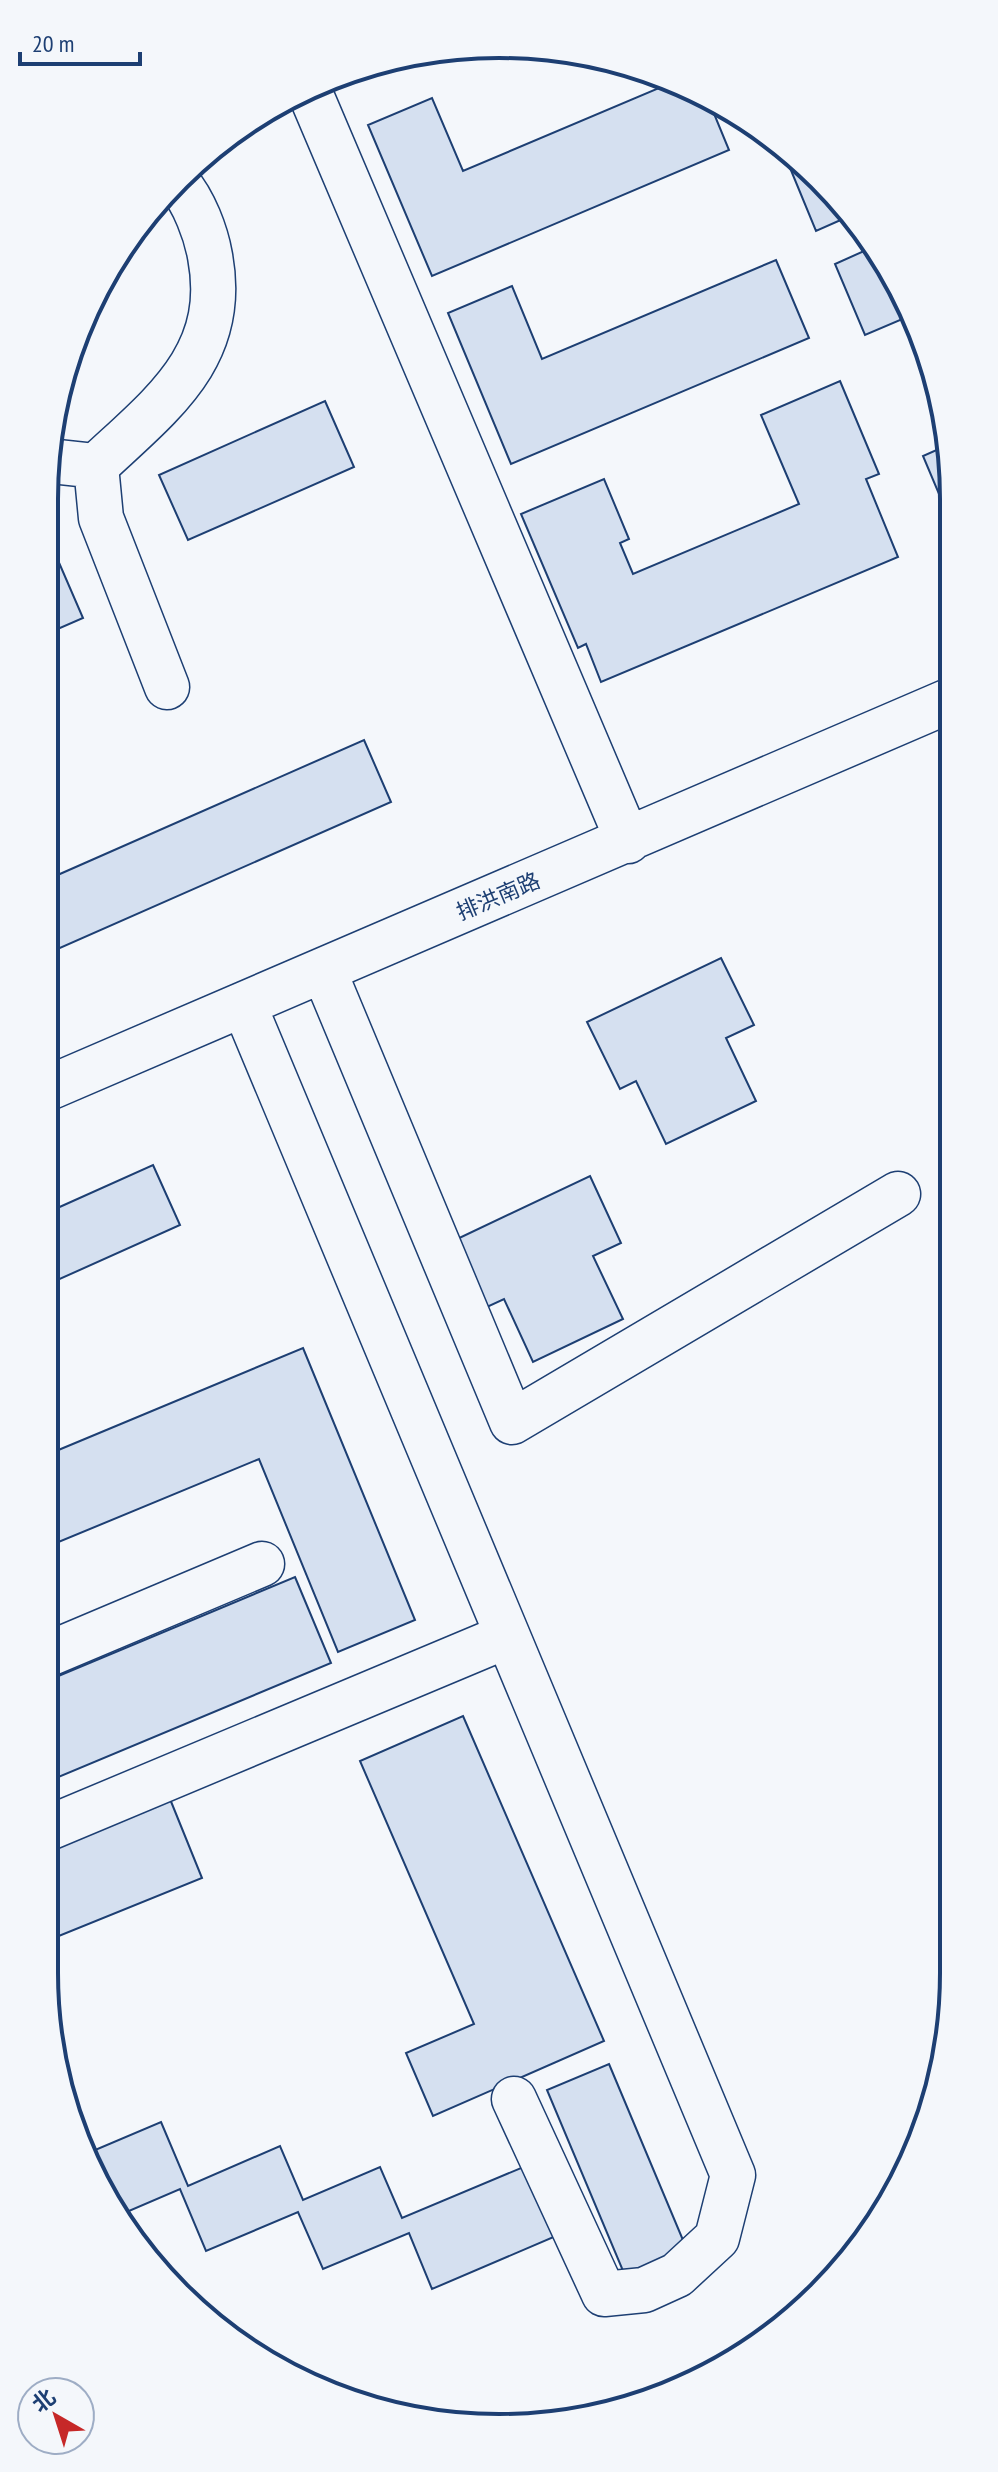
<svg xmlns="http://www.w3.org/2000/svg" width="998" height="2472" viewBox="0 0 998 2472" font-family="'PT Sans Narrow','Noto Sans SC',sans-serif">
  <rect width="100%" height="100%" fill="#f4f7fb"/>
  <path fill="#d5e0f0" stroke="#1d3f73" stroke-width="2" d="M673,82L708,99L729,150L432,276L368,125L432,98L463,171Z
    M781,146L841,199L852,215L816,231Z
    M873,247L907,298L912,315L865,335L835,264Z
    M776,260L809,338L511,464L448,313L512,286L542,359Z
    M840,381L879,474L866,479L898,557L601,682L586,644L578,648L521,514L604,479L629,539L620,543L633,574L799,504L761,415Z
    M325,401L354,467L188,540L159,475Z
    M950,444V520L923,456Z
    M44,528L83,618L44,635Z
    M364,740L391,802L44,955V881Z
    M721,958L754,1025L726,1038L756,1101L666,1144L636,1081L620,1089L587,1022Z
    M153,1165L180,1225L44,1286V1214Z
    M590,1176L621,1243L593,1256L623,1319L533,1362L504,1299L487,1307L455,1240Z
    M303,1348L415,1620L338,1652L259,1459L44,1548V1456Z
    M295,1577L331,1663L44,1783V1682Z
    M463,1716L604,2041L433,2116L406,2053L474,2024L360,1761Z
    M170,1799L202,1878L44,1942V1851Z
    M609,2064L688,2252L626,2278L547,2090Z
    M161,2122L188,2186L280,2146L303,2200L380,2167L402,2218L533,2163L563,2233L432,2289L409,2233L323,2269L298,2212L206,2251L180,2189L122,2214L88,2153Z"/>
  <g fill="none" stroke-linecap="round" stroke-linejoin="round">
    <g stroke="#1d3f73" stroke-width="47">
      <path id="minor" d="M308,88L628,841
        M50,461L96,466C162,404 229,356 210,256C206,233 194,201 178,183
        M96,466L101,518L167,687
        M324,971L512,1422L898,1194
        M244,1005L733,2175L717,2238L677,2275L644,2290L604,2294L514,2099
        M44,1090L951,700
        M44,1656L262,1564
        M44,1830L507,1636"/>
    </g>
    <use href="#minor" stroke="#f4f7fb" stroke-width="44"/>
  </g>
  <g text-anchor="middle" stroke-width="6" stroke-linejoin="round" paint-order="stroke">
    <g font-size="22" fill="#1d3f73" stroke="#f4f7fb">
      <text transform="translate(498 896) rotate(-23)" y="8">排洪南路</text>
    </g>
  </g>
  <path d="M0 0H998V2472H0ZM499 58H499A441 441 0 0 1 940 499V1973A441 441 0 0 1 499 2414H499A441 441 0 0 1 58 1973V499A441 441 0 0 1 499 58Z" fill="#f4f7fb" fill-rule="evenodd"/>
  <path fill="none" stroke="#1d3f73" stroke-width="4" d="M499 58H499A441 441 0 0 1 940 499V1973A441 441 0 0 1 499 2414H499A441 441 0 0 1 58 1973V499A441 441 0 0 1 499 58Z"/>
  <g transform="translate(56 2416) rotate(321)"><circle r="38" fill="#f4f7fb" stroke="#9eadc5" stroke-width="2"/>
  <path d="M0-6L14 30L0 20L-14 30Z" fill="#c62828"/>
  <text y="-12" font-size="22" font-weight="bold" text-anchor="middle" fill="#1d3f73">北</text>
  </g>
  <path d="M20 52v12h120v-12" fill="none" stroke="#1d3f73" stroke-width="4"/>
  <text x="32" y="52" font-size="24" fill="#1d3f73" stroke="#f4f7fb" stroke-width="6" paint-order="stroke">20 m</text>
</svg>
